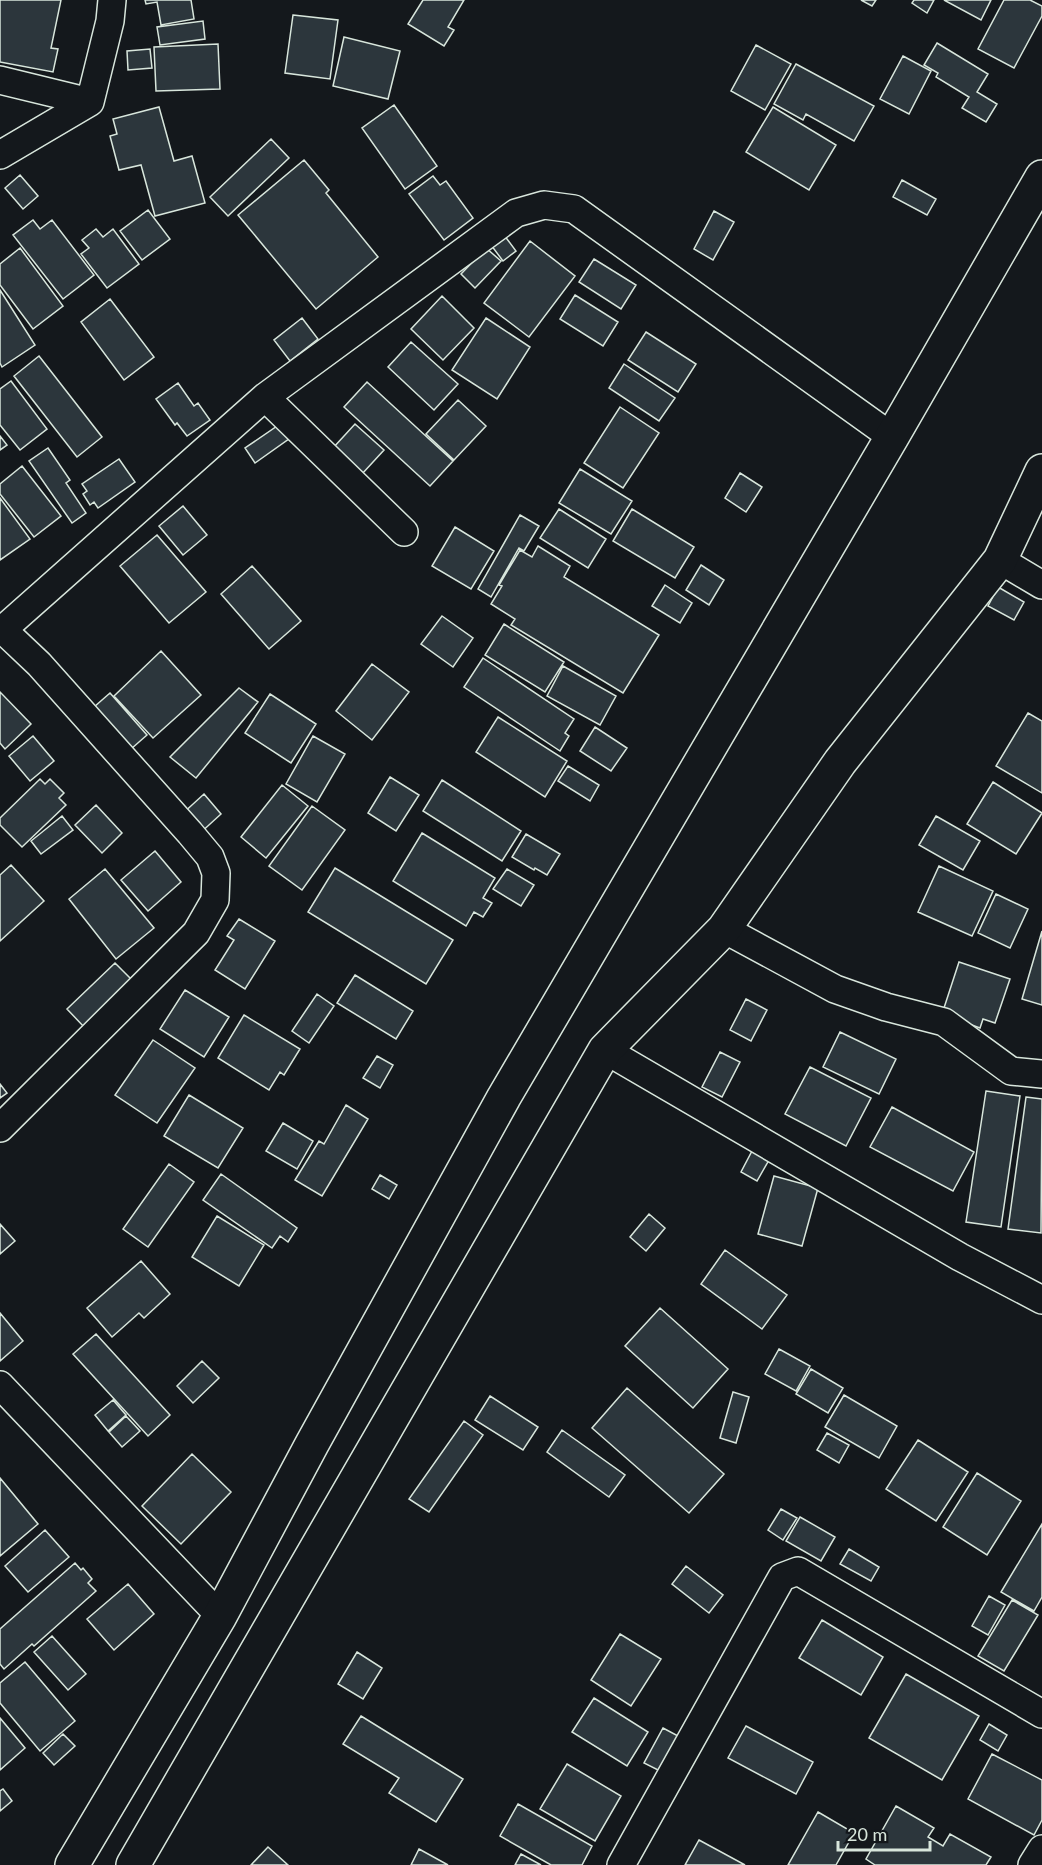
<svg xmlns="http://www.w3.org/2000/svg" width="1042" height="1865" viewBox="0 0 1042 1865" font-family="Lato,sans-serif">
  <rect width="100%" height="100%" fill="#14181c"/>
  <path fill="#2c363c" stroke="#d8e6dc" stroke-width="1.5" d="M0,0H61L51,48L58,49L53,72L0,62Z
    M145,0H191L194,19L161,25L157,2L146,4Z
    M423,0H464L448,27L454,30L444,46L408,24Z
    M861,0H876L872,6Z
    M914,0H934L927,13L912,3Z
    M944,0H991L981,20Z
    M1004,0H1030L1042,6V16L1014,68L978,49Z
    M293,15L338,20L330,79L285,73Z
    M203,21L205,39L160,45L157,27Z
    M344,37L400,51L388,99L333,86Z
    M937,43L988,74L977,92L997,104L986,122L962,108L969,97L936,77L938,73L924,65Z
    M218,44L220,89L156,91L154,47Z
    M756,45L791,64L765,110L731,91Z
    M150,49L152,68L128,70L127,51Z
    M903,56L931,71L909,114L880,99Z
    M796,64L874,106L854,141L806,114L803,120L774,104Z
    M394,105L437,166L405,189L362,128Z
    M159,107L174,161L192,156L205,203L155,216L141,165L119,170L110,136L117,134L113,119Z
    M773,107L836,145L809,190L746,152Z
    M271,139L289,158L228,216L210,197Z
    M304,160L329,190L326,193L378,257L316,309L238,215Z
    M20,175L38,196L23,209L5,188Z
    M433,176L440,185L446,181L473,218L444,240L409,194Z
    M902,180L936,199L927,215L893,197Z
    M148,210L170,239L142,260L120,231Z
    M714,211L734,222L713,260L694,249Z
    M33,220L40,229L52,220L94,275L63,299L13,235Z
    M96,229L103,237L113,229L139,264L107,288L81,254L89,248L82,240Z
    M504,235L516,251L503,261L491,245Z
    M530,241L575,276L529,337L484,303Z
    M20,248L63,306L33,329L0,285V264Z
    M486,248L501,261L475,288L461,274Z
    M594,259L636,285L621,309L579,282Z
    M0,290L35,345L2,367L0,363Z
    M575,295L618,322L603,346L560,319Z
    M442,296L474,328L443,360L411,329Z
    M110,299L154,357L124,380L81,322Z
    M302,318L318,339L290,361L274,340Z
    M486,318L530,347L497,399L452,370Z
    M646,332L696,364L678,392L628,360Z
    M411,342L458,384L434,410L388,367Z
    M39,356L102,437L77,457L14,376Z
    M624,364L675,398L659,421L609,388Z
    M11,381L47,429L20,450L0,425V389Z
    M367,382L453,461L430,486L344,407Z
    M178,383L194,406L198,403L210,420L187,436L177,423L175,425L156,399Z
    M458,400L486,426L454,460L426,434Z
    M620,407L659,433L623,488L584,463Z
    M283,422L293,436L255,463L245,448Z
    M355,424L384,450L362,474L333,448Z
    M0,436L7,445L0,450Z
    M48,448L70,480L66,483L86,513L72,523L29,461Z
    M119,459L135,482L98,508L94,502L90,505L83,494L87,491L82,484Z
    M22,466L61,516L34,537L0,494V484Z
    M580,469L632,501L611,534L559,503Z
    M740,473L762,487L746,512L725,498Z
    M0,498L30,539L0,560Z
    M183,506L207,535L183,555L159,526Z
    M559,509L606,539L588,568L540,538Z
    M632,509L694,547L675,578L613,541Z
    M520,515L539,526L524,551L519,548L491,597L478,589Z
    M455,527L494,551L471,589L432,566Z
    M157,535L206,592L169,623L120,566Z
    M538,546L570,566L564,577L659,635L623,693L511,625L515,619L491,604L502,586L499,585L520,550L532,557Z
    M701,565L724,580L709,605L686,590Z
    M252,566L301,621L269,649L221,594Z
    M665,585L692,603L680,623L652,606Z
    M998,587L1024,602L1014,620L988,606Z
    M442,616L473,638L453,667L421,644Z
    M504,624L564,662L545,692L485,655Z
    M161,651L201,695L153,738L114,696Z
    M483,658L574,719L565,733L569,736L560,751L464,687Z
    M372,664L409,692L372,740L336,711Z
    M563,666L616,696L600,725L547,696Z
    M239,688L258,702L196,778L170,757Z
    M0,692L31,724L5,749L0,743Z
    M110,693L147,735L131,749L94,707Z
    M270,694L316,724L291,763L245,733Z
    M1028,713L1042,721V793L996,766Z
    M498,717L567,761L545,797L476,752Z
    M595,727L627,748L611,771L580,751Z
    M33,736L54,761L30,781L9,756Z
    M313,736L345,754L317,802L286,784Z
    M568,766L599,785L590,801L558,781Z
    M390,777L419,795L396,831L368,813Z
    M40,779L45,784L50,779L64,793L59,798L66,805L22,847L0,825V818Z
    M442,780L521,831L502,861L423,811Z
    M993,782L1042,813L1016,854L967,824Z
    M282,785L308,806L266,858L241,837Z
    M204,794L221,814L198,835L181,815Z
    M96,805L122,833L102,853L75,825Z
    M312,806L345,830L302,890L269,866Z
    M62,816L73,830L41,854L31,841Z
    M936,816L980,841L963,870L919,845Z
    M422,833L495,878L483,898L492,903L483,917L474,912L466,926L393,881Z
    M526,834L560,854L547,875L535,868L534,870L512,857Z
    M155,851L181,882L148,911L121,880Z
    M11,865L44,901L0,941V875Z
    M939,866L993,891L972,936L918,912Z
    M335,868L453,940L426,984L308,912Z
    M105,869L154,928L116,959L69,899Z
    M507,869L534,885L521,906L493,889Z
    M996,894L1028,909L1010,948L978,933Z
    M239,919L275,941L245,989L215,970L234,940L227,936Z
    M1042,931V1005L1022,999Z
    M959,962L1010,979L995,1023L983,1019L980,1028L942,1014Z
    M115,963L133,981L85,1028L67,1009Z
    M355,975L413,1011L396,1039L337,1003Z
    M185,990L229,1017L204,1057L160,1029Z
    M317,994L334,1006L309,1043L292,1031Z
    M746,999L767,1010L751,1041L730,1030Z
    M244,1015L300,1049L284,1075L280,1072L269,1090L218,1058Z
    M840,1032L896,1059L879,1094L823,1067Z
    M153,1040L195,1068L157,1123L115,1095Z
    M720,1052L740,1062L722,1097L702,1087Z
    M377,1056L393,1065L380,1088L363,1078Z
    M810,1067L871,1098L846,1146L785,1114Z
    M0,1084L7,1093L0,1098Z
    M986,1091L1020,1096L1001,1227L966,1222Z
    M189,1095L243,1128L218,1168L164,1136Z
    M1026,1097L1042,1099L1041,1233L1008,1229Z
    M346,1105L368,1119L322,1196L295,1180L319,1141L324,1144Z
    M892,1107L974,1152L953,1191L870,1147Z
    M283,1123L313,1141L297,1169L266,1151Z
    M752,1151L769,1160L757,1181L741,1172Z
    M169,1164L194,1182L148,1247L123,1229Z
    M221,1174L297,1228L288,1242L280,1236L272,1248L203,1200Z
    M380,1175L397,1185L389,1199L372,1189Z
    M774,1176L818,1188L802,1246L758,1234Z
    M649,1214L665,1228L646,1251L630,1237Z
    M217,1216L264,1245L239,1286L192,1257Z
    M0,1224L15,1241L0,1254Z
    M725,1250L787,1295L762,1329L701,1284Z
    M141,1261L170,1294L144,1318L139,1313L112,1337L87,1308Z
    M660,1308L728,1369L693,1408L625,1346Z
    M0,1313L23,1341L0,1361Z
    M96,1334L170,1415L148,1436L73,1354Z
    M779,1349L810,1366L796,1391L765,1374Z
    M202,1361L219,1378L193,1403L177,1386Z
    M811,1369L843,1388L828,1413L796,1394Z
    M627,1388L724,1474L689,1513L592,1428Z
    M733,1392L749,1397L736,1443L720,1438Z
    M844,1395L897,1426L879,1458L825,1427Z
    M490,1396L538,1427L523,1450L475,1420Z
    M113,1400L126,1415L108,1431L95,1415Z
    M126,1416L140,1431L122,1447L109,1432Z
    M464,1421L483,1435L429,1512L409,1499Z
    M562,1430L625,1475L609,1497L547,1452Z
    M827,1433L849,1445L839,1463L817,1450Z
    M918,1440L968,1472L936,1521L886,1489Z
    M192,1454L231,1492L181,1544L142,1506Z
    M977,1473L1021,1501L987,1555L943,1527Z
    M0,1478L38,1524L0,1556Z
    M781,1509L797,1518L783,1540L768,1530Z
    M800,1517L835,1537L821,1561L786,1541Z
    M1042,1524V1597L1034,1611L1001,1592Z
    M45,1530L69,1557L28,1592L5,1566Z
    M849,1549L879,1567L871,1581L840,1564Z
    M75,1563L81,1570L83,1568L92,1579L88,1583L96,1591L34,1646L32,1644L4,1669L0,1664V1629Z
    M686,1566L723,1595L709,1613L672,1584Z
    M128,1584L154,1614L114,1650L87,1619Z
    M989,1596L1005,1605L988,1635L972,1626Z
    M1012,1600L1038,1615L1004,1671L978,1656Z
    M822,1620L883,1657L861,1695L799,1658Z
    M620,1634L661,1659L631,1706L591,1680Z
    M52,1636L86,1674L68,1690L34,1652Z
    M357,1652L382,1668L363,1699L338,1684Z
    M25,1662L75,1721L40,1751L0,1703V1683Z
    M906,1674L979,1716L942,1780L869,1738Z
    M594,1698L648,1732L627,1766L572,1732Z
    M361,1716L463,1779L436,1822L389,1793L399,1778L343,1744Z
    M0,1718L25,1748L0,1770Z
    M989,1724L1007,1735L998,1751L980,1740Z
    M746,1726L813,1762L796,1794L728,1758Z
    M663,1728L680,1737L662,1772L644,1763Z
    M63,1734L75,1746L54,1765L43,1753Z
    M992,1754L1042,1780V1820L1034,1835L968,1799Z
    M567,1764L621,1796L595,1841L540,1809Z
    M3,1789L12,1801L0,1811V1791Z
    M518,1804L592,1846L582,1865H551L500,1836Z
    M896,1806L934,1828L928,1837L943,1846L950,1834L991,1857L986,1865H875L866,1859Z
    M818,1812L854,1833L836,1865H788Z
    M699,1840L745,1865H685Z
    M268,1847L288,1865H251Z
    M419,1849L448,1865H411Z
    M521,1854L541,1865H515Z"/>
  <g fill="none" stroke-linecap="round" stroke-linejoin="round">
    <g stroke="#d8e6dc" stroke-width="30">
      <path id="minor" d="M0,80L90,102
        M0,155L90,102L110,21L112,0
        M265,397L404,532
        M1000,560L1042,585
        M0,632L265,397L516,213L544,205L574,209L892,437
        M724,929L835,989L886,1007L944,1022L1011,1071L1042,1074
        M605,1050L960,1257L1042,1300
        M0,1128L196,933L215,900L216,873L210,857L190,833L39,664L3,630
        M0,1385L220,1616
        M621,1865L782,1577L798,1571L1042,1714
        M1032,1865L1042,1849"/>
    </g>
    <g stroke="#d8e6dc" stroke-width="36">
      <path id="tertiary" d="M72,1865L220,1616L312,1444L504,1097L892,437L1042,177
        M133,1865L605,1050L724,929L840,762L1000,560L1042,471"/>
    </g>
    <use href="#minor" stroke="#14181c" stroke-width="27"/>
    <use href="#tertiary" stroke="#14181c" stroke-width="33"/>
  </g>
  <path d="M838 1841v9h92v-9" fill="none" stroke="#d8e6dc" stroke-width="3"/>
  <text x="847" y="1841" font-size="18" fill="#d8e6dc" stroke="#14181c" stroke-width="4.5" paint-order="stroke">20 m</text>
</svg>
